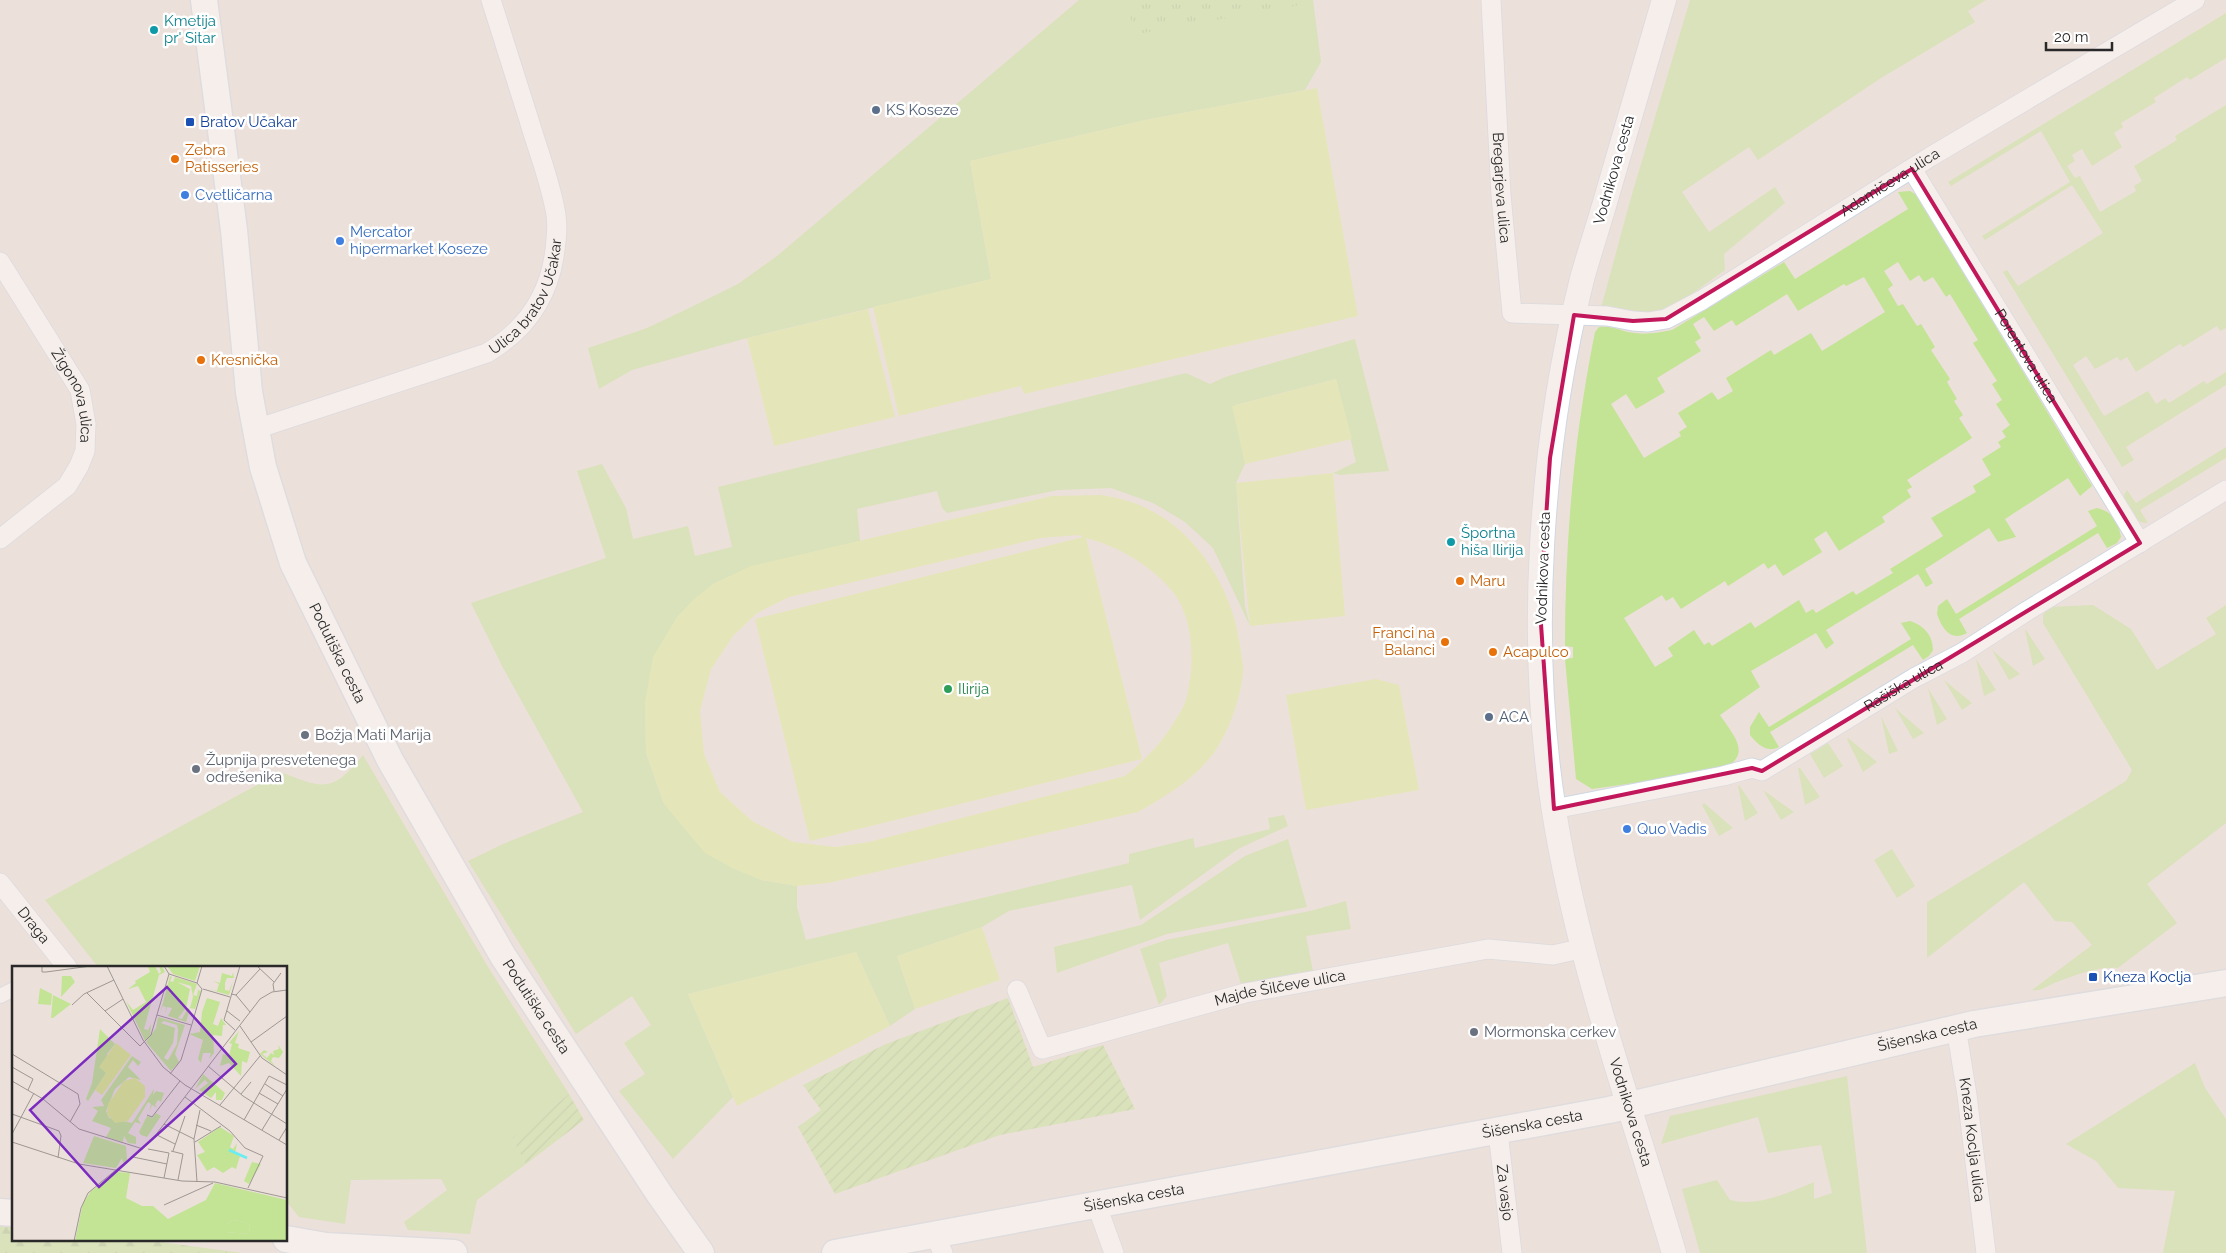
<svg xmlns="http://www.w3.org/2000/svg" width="2226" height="1253" viewBox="0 0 2226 1253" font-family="Raleway,sans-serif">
  <defs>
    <pattern id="forest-firs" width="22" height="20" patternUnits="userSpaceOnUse" patternTransform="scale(1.25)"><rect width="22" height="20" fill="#c2e494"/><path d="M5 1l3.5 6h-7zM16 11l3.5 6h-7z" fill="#a7c480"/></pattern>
    <pattern id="park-tufts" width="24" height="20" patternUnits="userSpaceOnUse" patternTransform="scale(1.25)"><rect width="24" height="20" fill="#c2e494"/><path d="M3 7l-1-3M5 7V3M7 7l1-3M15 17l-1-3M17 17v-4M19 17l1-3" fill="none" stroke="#a7c480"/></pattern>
    <pattern id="garden-furrows" width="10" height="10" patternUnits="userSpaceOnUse" patternTransform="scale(1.25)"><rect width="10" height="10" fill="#c2e494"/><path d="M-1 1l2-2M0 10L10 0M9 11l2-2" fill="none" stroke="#a7c480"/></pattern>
  </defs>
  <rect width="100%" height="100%" fill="#ece0da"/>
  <path fill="#c2e494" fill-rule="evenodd" d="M1079,0H1313L1321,62L1305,90L1145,120L970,161L991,279L747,338L632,370L599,389L588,348L647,328L687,309L738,284L777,256Z
    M1690,0H1986L1968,11L1975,22L1881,78L1758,160L1749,147L1682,192L1709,232L1775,187L1785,203L1724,254L1725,270L1668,311L1639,314L1601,308L1630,201Z
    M2226,13V58L2190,80L2187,77L2154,98L2156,102L2121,123L2123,127L2114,133L2122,147L2092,166L2082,149L2072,155L2075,161L2067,166L2075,178L2080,176L2100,212L2136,191L2134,186L2142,181L2134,166L2177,140L2175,136L2226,105V328L2220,331L2217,326L2183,347L2180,344L2136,372L2127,357L2120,361L2117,357L2095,369L2086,356L2073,365L2104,416L2148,391L2156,404L2165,398L2169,403L2204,381L2207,384L2226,372V385L2126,447L2134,460L2122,467L2003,272L2007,270L2018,286L2103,233L2072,185L1985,240L1982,236L2070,182L2041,131L1951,186L1948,182Z
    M1910,191L1915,194L1919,200L2092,486L2080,496L2068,478L2005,519L2016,537L1998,542L1989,528L1925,569L1933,583L1926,587L1918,574L1826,630L1834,643L1826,649L1816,633L1751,671L1760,687L1720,715C1736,739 1753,755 1719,771L1592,789L1576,779L1565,659L1573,658V647L1565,646C1565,540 1574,436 1595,332L1599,327C1613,325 1622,332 1635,333C1648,335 1660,332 1672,330L1784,262L1795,279L1908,209L1898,192ZM1898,262L1910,281L1919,275L1924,282L1933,277L1946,297L1950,294L1978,340L1973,343L1997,381L1992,384L2002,400L1996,404L2010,425L2002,431L2006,437L1998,442L2001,447L1982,459L1991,475L1973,486L1976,492L1931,518L1943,536L1890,569L1893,573L1856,595L1853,591L1816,613L1813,609L1806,613L1799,600L1755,628L1751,622L1712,646L1709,642L1704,645L1694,630L1668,648L1673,656L1655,667L1624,618L1662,595L1666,601L1673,597L1681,609L1725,581L1728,586L1764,563L1768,569L1775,564L1783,576L1822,552L1814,539L1826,531L1839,551L1885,522L1882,517L1911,497L1907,490L1912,487L1907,480L1972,438L1959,418L1963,415L1954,401L1957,399L1947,382L1950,379L1931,350L1935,347L1921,324L1917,326L1903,304L1898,306L1888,289L1893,285L1884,271ZM1864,277L1885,312L1822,351L1811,333L1774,355L1771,350L1726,378L1733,391L1718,400L1712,392L1678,413L1687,427L1679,432L1681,436L1644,458L1611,404L1626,394L1636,409L1665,392L1657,378L1701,351L1695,342L1701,338L1693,324L1704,317L1714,331L1732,320L1736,326L1787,294L1798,311L1844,284L1846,286Z
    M1355,339L1389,471L1340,475L1333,473L1356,462L1336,379L1235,405L1245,464L1236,483L1245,606L1250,626L1213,548L1185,522L1153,503L1111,488L1058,490L947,513L942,508L937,491L857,509L860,541L751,567L713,584L677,617L645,702L646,753L664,804L761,880L797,886V907L806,940L1129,863V854L1193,838L1195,848L1270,829L1268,818L1284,815L1288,826L1238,849L1140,920L1132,885L1009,911L982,927L897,956L915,1009L890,1026L856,952L688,994L733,1097L673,1159L619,1091L645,1074L624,1043L651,1025L632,996L576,1034L468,861L503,844L583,812L502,666L471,603L606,558L577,471L602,464L626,508L633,539L688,526L695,556L732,547L718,487L1186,373L1210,384L1225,377Z
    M2226,447V458L2140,510L2148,523C2132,523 2126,509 2124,495L2127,490L2136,503Z
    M2097,508C2113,512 2118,521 2121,537L2117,543L2107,548L2098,533L1959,619L1967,633C1951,642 1942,629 1937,614L1938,606L1947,599L1956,614L2097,526L2088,511Z
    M2093,605L2131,629L2157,670L2216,634L2206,618L2226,605V823L2147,884L2177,923L2118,968C2099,966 2075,975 2057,982C2048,985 2041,992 2032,990L2092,945L2072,922L2055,921L2024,882L1927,958V902L2126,781L2132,770L2043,623V615L2049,607Z
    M1910,621C1923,625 1933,635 1933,650L1929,656L1923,660L1913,645L1770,732L1779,747C1767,753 1758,745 1750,735V727L1759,712L1769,727L1911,639L1901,623Z
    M2025,630H2026L2045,659L2033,666Z
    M1992,650L2020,674L2009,680Z
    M1976,659L1996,690L1984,696Z
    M1944,680L1972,703L1962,710Z
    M1928,688L1947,719L1937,725Z
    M1895,708L1924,733L1913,739Z
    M1881,716L1898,751L1889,754Z
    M1848,738L1877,762L1863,772L1847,739Z
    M1828,743L1843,766L1824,778L1810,754Z
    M363,755L488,967L569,1094L512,1138L526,1164L477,1200L470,1234L408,1230L404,1222L447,1190L441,1179L351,1180L345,1224L299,1217L286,1201V967H98L45,900L281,772C323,789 333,793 363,755Z
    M1798,768H1800L1820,797L1805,805Z
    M1739,785L1758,813L1745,821L1738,786Z
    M1763,790L1794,812L1781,820Z
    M1704,803L1733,828L1719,836L1702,805Z
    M1288,839L1307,907L1167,934L1057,973L1054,947L1141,925L1245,856Z
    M1892,849L1915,886L1897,898L1874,860Z
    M1346,901L1351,929L1306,936L1313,971L1242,987L1228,943L1159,963L1167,996L1159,1005L1140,949L1166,940L1310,911Z
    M2195,1063L2205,1088L2226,1119V1253H2163L2175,1191L2118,1188L2096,1161L2066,1144Z
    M1847,1076L1867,1253H1700L1682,1189L1717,1180L1730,1200C1757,1207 1788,1193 1814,1182V1199L1832,1193L1821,1145L1768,1153L1758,1117L1661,1144L1670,1116Z"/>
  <path fill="url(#forest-firs)" d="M0,1226L14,1227V1239H138L242,1253H0Z"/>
  <path fill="url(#park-tufts)" d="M1139,0H1310V3L1137,34L1128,12Z"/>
  <path fill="url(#garden-furrows)" d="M1008,998L1033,1067L1103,1045L1135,1109L1000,1135L835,1194L798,1127L821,1110L803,1085L886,1044Z
    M569,1094L584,1120L526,1164L512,1138Z"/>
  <path fill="#daec90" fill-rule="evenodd" d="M1317,88L1358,316L1024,394L1021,386L899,416L873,307L991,279L970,161L1145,120Z
    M868,309L895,417L774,446L747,338Z
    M1336,379L1352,439L1245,464L1232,406Z
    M1333,473L1345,616L1250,626L1236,483Z
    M1102,495C1117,498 1132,501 1146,508C1198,532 1233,591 1240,646C1241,655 1244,665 1243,673C1240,699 1231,726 1217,748C1198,777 1168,795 1138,812L828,883L797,886L761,880L732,868L705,853L664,804L646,753L645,702L653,657L677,617L693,600L713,584L751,566L1052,496ZM1079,535L1083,537L755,619L810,841L1142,759L1086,538C1118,546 1152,566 1173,592C1195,619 1195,671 1185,703C1183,708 1179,714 1176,719C1162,743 1146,759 1125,776L869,842L836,847L793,842L752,821L720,792L704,754L700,711L711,669L733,636L757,613L789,597L1041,538Z
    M1376,679L1399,685L1419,790L1306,810L1286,695Z
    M982,927L1000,980L915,1009L897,956Z
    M856,952L890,1026L737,1106L688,994Z"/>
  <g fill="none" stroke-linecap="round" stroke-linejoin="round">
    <g stroke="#cfd7e2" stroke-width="16">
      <path id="pedestrian" d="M0,996L14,989"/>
    </g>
    <g stroke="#cfd7e2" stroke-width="21">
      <g id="minor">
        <path id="s1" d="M1491,0L1501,195L1512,313L1607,316L1633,321L1648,322L1666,319L1702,300L1930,157L2195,0"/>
        <path id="s2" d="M1912,169L2140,543"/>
        <path id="s3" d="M0,262L80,390L86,424L85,451L79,466L67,486L0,539"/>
        <path id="s4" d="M256,429L487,353C524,331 547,300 554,257C556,243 558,229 556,215C551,183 538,151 529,120C516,80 504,40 491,0"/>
        <path id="s5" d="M1554,809L1723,776L1752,768L1762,771L1914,678L1962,653L2027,611L2226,490"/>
        <path id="s6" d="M0,883L67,967"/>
        <path id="s7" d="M1017,990L1042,1049L1245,993L1488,949L1553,955L1584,948"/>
        <path id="s8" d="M1956,1027L1967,1095L1986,1253"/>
        <path id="s9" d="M1498,1132L1512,1253"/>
        <path d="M1097,1206L1114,1253"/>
        <path d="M935,1235L943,1253"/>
      </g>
    </g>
    <g stroke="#cfd7e2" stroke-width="26">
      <g id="tertiary">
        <path id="s10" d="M1664,0C1645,64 1627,128 1608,192C1600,221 1590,250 1582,279C1540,445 1527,641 1554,811C1578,962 1631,1107 1674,1253"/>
      </g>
    </g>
    <g stroke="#cfd7e2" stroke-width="29">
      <g id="secondary">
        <path id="s11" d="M204,0L234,230L249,392L263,467L293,563L390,760L503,956L660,1195L701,1253"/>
        <path d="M0,1212L14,1213"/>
        <path d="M286,1239L326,1246L454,1253"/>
        <path id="s12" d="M835,1253L1609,1110L1974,1024L2226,983"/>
      </g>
    </g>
    <use href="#pedestrian" stroke="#fff" stroke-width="14"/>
    <use href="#minor" stroke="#fff" stroke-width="19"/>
    <use href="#tertiary" stroke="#fff" stroke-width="24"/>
    <use href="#secondary" stroke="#fff" stroke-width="26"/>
  </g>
  <path d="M0 0H2226V1253H0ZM1912,169L2140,543L1762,771L1752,768L1554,809L1540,610L1550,458L1574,315L1633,321L1666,319Z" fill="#ece0da" fill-opacity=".55" fill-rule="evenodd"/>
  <path fill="none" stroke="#c2185b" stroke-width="4" stroke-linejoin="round" d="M1912,169L2140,543L1762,771L1752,768L1554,809L1540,610L1550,458L1574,315L1633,321L1666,319Z"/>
  <g fill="#0f9aa8" stroke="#fff" stroke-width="2">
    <circle cx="154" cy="30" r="5"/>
    <circle cx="1451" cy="542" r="5"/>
  </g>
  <g fill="#5c6f8a" stroke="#fff" stroke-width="2">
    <circle cx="876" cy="110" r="5"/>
    <circle cx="1489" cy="717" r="5"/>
  </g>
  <g fill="#1a4fb4" stroke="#fff" stroke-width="2">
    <rect x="185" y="117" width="10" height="10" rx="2.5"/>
    <rect x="2088" y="972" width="10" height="10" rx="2.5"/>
  </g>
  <g fill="#e8710a" stroke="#fff" stroke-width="2">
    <circle cx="175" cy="159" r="5"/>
    <circle cx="201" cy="360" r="5"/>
    <circle cx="1460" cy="581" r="5"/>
    <circle cx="1445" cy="642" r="5"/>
    <circle cx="1493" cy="652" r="5"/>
  </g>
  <g fill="#3f7fe0" stroke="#fff" stroke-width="2">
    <circle cx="185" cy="195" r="5"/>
    <circle cx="340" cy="241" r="5"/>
    <circle cx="1627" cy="829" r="5"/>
  </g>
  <circle fill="#2e9e5b" stroke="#fff" stroke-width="2" cx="948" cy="689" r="5"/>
  <g fill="#6b7280" stroke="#fff" stroke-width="2">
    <circle cx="305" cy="735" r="5"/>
    <circle cx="196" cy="769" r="5"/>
    <circle cx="1474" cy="1032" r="5"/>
  </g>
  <g text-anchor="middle" stroke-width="5" stroke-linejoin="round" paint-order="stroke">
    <g font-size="15" fill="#0d838f" stroke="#fff" text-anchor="start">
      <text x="164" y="26">Kmetija<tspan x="164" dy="17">pr' Sitar</tspan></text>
      <text x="1461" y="538">Športna<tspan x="1461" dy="17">hiša Ilirija</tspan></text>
    </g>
    <g font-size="15" fill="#4e5e75" stroke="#fff" text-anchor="start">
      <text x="886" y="115">KS Koseze</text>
      <text x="1499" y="722">ACA</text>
    </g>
    <g font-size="15" fill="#164399" stroke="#fff" text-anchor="start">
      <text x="200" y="127">Bratov Učakar</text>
      <text x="2103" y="982">Kneza Koclja</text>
    </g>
    <g font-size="15" fill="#c56008" stroke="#fff" text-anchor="start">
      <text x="185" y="155">Zebra<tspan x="185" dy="17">Patisseries</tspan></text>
      <text x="211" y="365">Kresnička</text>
      <text x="1470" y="586">Maru</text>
      <text x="1435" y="638" text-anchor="end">Franci na<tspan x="1435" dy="17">Balanci</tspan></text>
      <text x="1503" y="657">Acapulco</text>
    </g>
    <g font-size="15" fill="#292929" stroke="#fff">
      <text transform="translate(1614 170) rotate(-74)" y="5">Vodnikova cesta</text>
      <text dy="5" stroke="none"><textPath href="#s1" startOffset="731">Adamičeva ulica</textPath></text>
      <text dy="5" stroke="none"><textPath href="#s1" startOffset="188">Bregarjeva ulica</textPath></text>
      <text dy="5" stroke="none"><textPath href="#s4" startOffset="315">Ulica bratov Učakar</textPath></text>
      <text dy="5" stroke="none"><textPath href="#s2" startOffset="219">Porentova ulica</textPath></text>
      <text dy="5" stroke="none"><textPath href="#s3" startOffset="154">Žigonova ulica</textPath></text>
      <text transform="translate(1543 568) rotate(-88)" y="5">Vodnikova cesta</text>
      <text dy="5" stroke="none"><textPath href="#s11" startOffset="672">Podutiška cesta</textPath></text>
      <text dy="5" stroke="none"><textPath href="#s5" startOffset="378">Rašiška ulica</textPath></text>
      <text dy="5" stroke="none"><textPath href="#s6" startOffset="54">Draga</textPath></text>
      <text dy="5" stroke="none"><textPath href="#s7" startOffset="310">Majde Šilčeve ulica</textPath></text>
      <text dy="5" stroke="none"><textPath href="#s11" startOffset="1078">Podutiška cesta</textPath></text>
      <text dy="5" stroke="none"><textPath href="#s12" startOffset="1114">Šišenska cesta</textPath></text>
      <text dy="5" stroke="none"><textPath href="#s10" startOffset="1138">Vodnikova cesta</textPath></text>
      <text dy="5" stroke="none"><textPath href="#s12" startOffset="709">Šišenska cesta</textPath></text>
      <text dy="5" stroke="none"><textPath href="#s8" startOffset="114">Kneza Koclja ulica</textPath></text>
      <text dy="5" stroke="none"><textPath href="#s9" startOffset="61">Za vasjo</textPath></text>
      <text dy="5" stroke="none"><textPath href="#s12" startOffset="304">Šišenska cesta</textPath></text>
    </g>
    <g font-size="15" fill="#366cbe" stroke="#fff" text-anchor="start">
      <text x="195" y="200">Cvetličarna</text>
      <text x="350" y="237">Mercator<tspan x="350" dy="17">hipermarket Koseze</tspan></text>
      <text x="1637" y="834">Quo Vadis</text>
    </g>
    <g font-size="15" fill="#27864d" stroke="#fff" text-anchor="start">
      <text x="958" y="694">Ilirija</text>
    </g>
    <g font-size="15" fill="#5b616d" stroke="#fff" text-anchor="start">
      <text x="315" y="740">Božja Mati Marija</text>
      <text x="206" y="765">Župnija presvetenega<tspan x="206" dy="17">odrešenika</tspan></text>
      <text x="1484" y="1037">Mormonska cerkev</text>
    </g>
  </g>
  <g transform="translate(12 966)">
    <rect width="275" height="275" fill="#ece0da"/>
    <path d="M136,0H143L147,8L149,6L147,0H150L153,6L147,9L132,63L136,64L139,58L138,71L133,75L114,35L121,44L134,36L126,20L116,23L124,17L123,15L138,6ZM155,0L181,1L188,0L183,15L161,8ZM221,6L222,12H215L213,17V24L217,25L221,15L217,29L196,23L205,25L207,18L201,15L208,17L210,7L220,10ZM50,10H59L63,16L49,31ZM158,10L160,11L158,15L161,16L163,11L185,18L181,29L185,30L186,24L189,25L183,43L178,42L181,31L179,20L165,16L178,23L174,42L166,52L170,53L176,42L178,43L174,56L156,50L160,42L155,41L153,49L154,41L151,40L148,48ZM28,22L40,28L39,39L26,38ZM41,29L59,38L41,52H39ZM195,32L208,36L201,58L206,60L209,52L214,59H211L210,70L201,69L202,87L197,93L199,87H191L189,97L186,93L191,74L177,68L188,66L190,46ZM146,51L173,59L163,88L167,96L159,105L134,76L144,62ZM152,55L165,59L166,64L165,78L156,94L152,92L161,77L163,62L149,57ZM88,63L103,78L95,88L94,107L76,135L74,133L80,117ZM227,65L223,77L227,78L226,82L238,86L235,97L230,95L229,110L217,97L208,100L211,88L217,90L220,78L217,77ZM266,79L271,86L267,92L261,91L259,95L263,100L248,88L252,84L256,86L250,88L255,92L259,87L262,89L261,85L267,83ZM120,90L129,96L126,100L121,94L116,101L129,114L117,111L103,123L94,145L97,152L120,157L142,123L141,129L144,125L152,127L149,136L146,134L143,139L145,142L140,139L137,146L139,138L136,136L126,153L129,158L123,156L116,167L124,171V178L116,177L112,170L111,176L94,171L99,162L80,155L86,145L80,141L92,140L89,134ZM191,108L213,127L210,134H204V126L199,132L187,124L196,117L193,114L183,123ZM208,161L222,170L218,181L221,183L225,177L223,188L228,190L224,203L220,201L211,207L202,201L195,205L185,189L193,186L186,176ZM82,170L114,180L115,194L111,197L110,192L104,202L71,197ZM240,196L249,198L237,218L232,215ZM221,254L233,256L238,260L237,268L213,266L215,258Z" fill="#c2e494" fill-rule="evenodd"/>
    <path d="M105,206L118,207L114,232L130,240H141L156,253L194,234L203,217L275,234V275H63L71,237L79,225ZM221,254L233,256L238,260L237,268L214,266L215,258Z" fill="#c2e494" fill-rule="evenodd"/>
    <path d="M144,147L149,150L135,171L129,169L127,166L135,150L140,152Z" fill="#c2e494"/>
    <path d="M104,77L119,89L90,129L83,124L94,107L87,101ZM123,112L133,120V131L116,155L103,157L95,148L96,138L112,115Z" fill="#daec90"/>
    <path fill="none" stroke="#69edf1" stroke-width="2.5" d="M217,184L235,192"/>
    <path fill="none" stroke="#9e9793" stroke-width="1" d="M30,0V6H34L79,0M95,0L131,74L151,101L173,119L275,179M245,0L262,16M157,8L185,17M191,23L218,31M262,25L261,18L269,7M75,27L128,80L139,69L157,8L152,0M219,28L224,29L238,46M224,29L248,3M60,39L72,28L102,14M93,45L111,33M215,45L228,55M145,49L179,59M228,60L250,92L275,109M223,64L212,54L228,0M239,76L275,50M0,88L66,128L68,138L58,156M196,100L231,130L275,158M0,101L21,113L16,124M158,108L169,94L180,58L190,23L185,17L190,0M0,115L31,133L67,163L131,183M253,118L271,130M247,127L266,138M229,128L239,116M173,131L218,165L233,182L251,190L236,222M208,139L248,90M0,148L47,165L49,170L46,192M135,149L140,151L168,115M232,154L257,110L275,119M152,158L182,173M184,159L199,165M250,164L275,123M0,168L22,127M145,169L163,178M267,174L275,161M0,176L67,198L170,215L203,216L275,232M183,176L209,160M136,183L157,187L152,212M159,185L171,188L166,214M161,185L173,150M121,191L155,198M185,216L182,173L188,144M152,239L201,217M62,275L69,242L76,227L139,175L248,33L260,26L275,24"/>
    <path fill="#7b2cbf" fill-opacity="0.15" stroke="#7b2cbf" stroke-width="2.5" d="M155,21L224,98L87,221L18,144Z"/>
    <rect width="275" height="275" fill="none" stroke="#292929" stroke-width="2.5"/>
  </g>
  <path d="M2046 42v8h66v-8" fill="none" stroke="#292929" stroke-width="2.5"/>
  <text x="2054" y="42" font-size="15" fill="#292929" stroke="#ffffff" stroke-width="4" paint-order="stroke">20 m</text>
</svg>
